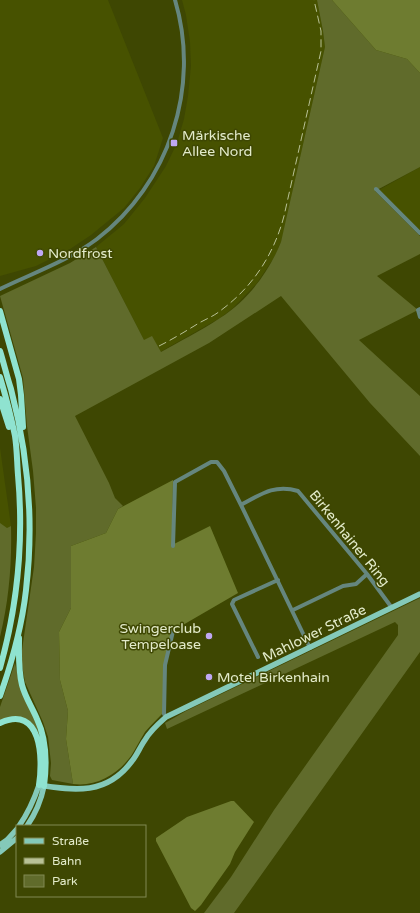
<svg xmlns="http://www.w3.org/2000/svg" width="420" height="913" viewBox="0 0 420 913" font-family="'Varela Round',sans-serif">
  <rect width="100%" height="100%" fill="#3e4702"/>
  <path fill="#475200" d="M0,0H108L163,138L154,166L140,188L124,208L91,235L70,249L36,266L0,276Z
    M182,0H317L323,31L325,47L284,231L281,242L275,256L257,283L233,308L220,318L160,352L144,340L96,247L124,224L145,198L166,166L177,143L184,119L188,96L191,66L190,42L186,15Z
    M420,167V230L401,213L379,190Z
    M0,448L11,526L0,532Z"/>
  <path fill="#606b2b" d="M317,0H332L376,50L407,59L420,73V167L375,191L420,236V254L377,276L418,310L359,340L420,396V456L370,403L281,296L209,343L75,416L109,483L115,498L123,506L118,509L106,533L71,546V608L59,632L60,680L68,711L66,739L73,784L52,780L50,776L51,763L48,737L43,722L25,682L22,665V650L34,567L36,533V508L33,471L27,426L23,378L0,296L70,263L96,247L144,340L152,336L161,352C180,341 201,331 220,318C248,300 269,272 281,242L325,47L323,31Z
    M0,523L7,528L11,526C12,564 9,600 0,637Z
    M420,598V652L234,913H204L231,877L274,810L398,635V625L395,622L167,729L165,723L186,711Z
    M15,663L20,686L41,733L44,753C42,746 41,740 38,734C32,719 14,714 0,721V707Z"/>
  <path fill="#6e7c30" d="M332,0H420V73L407,59L376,50Z
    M173,480L172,545L210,526L238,593L176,629L174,633L165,665L164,712C158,718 151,725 145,732C140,740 136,748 131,756C117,775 96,787 73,784L66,739L68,711L60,680L59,632L71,608V546L106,533L118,509Z
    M231,801H234L254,822L235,852L230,864L201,905L195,911L191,908L156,841V838L187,817Z"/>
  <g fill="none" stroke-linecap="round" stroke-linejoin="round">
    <path stroke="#65867e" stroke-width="4" d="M376,189L420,233
      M0,289C33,273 68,261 97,239C169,184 201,87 175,0
      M420,309L418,310L420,317
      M241,505C261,494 275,484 298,491L367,574L392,608
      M173,546L175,482L211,462H217L224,471L241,505L310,648
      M293,610L343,586L356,584L367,574
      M258,657L232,604L234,600L278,580
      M166,717L164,714L165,665L174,627"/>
    <path stroke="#84c9b9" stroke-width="5.5" d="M19,826C28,813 34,800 39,785C75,791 107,795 132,761C137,755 140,747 145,740C150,731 158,724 166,717L420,594
      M27,826C36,813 41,801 44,786
      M0,845L7,840L17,829
      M0,852L17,838"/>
    <path stroke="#8fe3d0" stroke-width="6" d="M0,311L19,379L21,395L23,427
      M0,351C4,364 7,377 11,389C28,454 34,523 26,590C22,626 12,662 0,696
      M0,377C6,397 11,416 15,436C17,449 17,462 18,475C24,542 18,604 0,668
      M0,399L9,427
      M19,638C19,654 18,669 22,685C25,697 32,707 37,719C47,740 47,763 44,786
      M0,723C42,704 43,759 39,785"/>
    <path stroke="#b8c196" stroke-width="1" stroke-dasharray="8 4" stroke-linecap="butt" d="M159,346C173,339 186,331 199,323C206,319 214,316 220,311C253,287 274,254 284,216L321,51V31L314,0"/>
  </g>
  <g fill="#c0a8f4" stroke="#3e4702" stroke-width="1.5">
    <rect x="170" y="139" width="8" height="8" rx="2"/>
    <circle cx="40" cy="253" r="4"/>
    <circle cx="209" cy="636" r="4"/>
    <circle cx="209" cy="677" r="4"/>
  </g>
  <g text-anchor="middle" stroke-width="3" stroke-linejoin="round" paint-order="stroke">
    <g font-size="14" fill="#e3ebca" stroke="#3e4702" text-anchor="start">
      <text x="182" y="140">Märkische<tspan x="182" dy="16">Allee Nord</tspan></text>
      <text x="48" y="258">Nordfrost</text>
      <text x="201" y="633" text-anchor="end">Swingerclub<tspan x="201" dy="16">Tempeloase</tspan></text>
      <text x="217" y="682">Motel Birkenhain</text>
    </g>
    <g font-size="14" fill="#e3ebca" stroke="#3e4702">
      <text transform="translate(350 538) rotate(51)" y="5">Birkenhainer Ring</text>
      <text transform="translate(314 633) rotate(-26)" y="5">Mahlower Straße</text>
    </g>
  </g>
  <rect x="16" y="825" width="130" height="72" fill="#3e4702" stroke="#808952"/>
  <rect x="24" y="838" width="20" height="6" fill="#84c9b9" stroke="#808952"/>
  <text x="52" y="845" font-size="12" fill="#e3ebca">Straße</text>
  <rect x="24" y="858" width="20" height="6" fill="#b8c196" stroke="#808952"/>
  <text x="52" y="865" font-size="12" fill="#e3ebca">Bahn</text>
  <rect x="24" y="875" width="20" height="12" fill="#606b2b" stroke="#808952"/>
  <text x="52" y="885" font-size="12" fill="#e3ebca">Park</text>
</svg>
